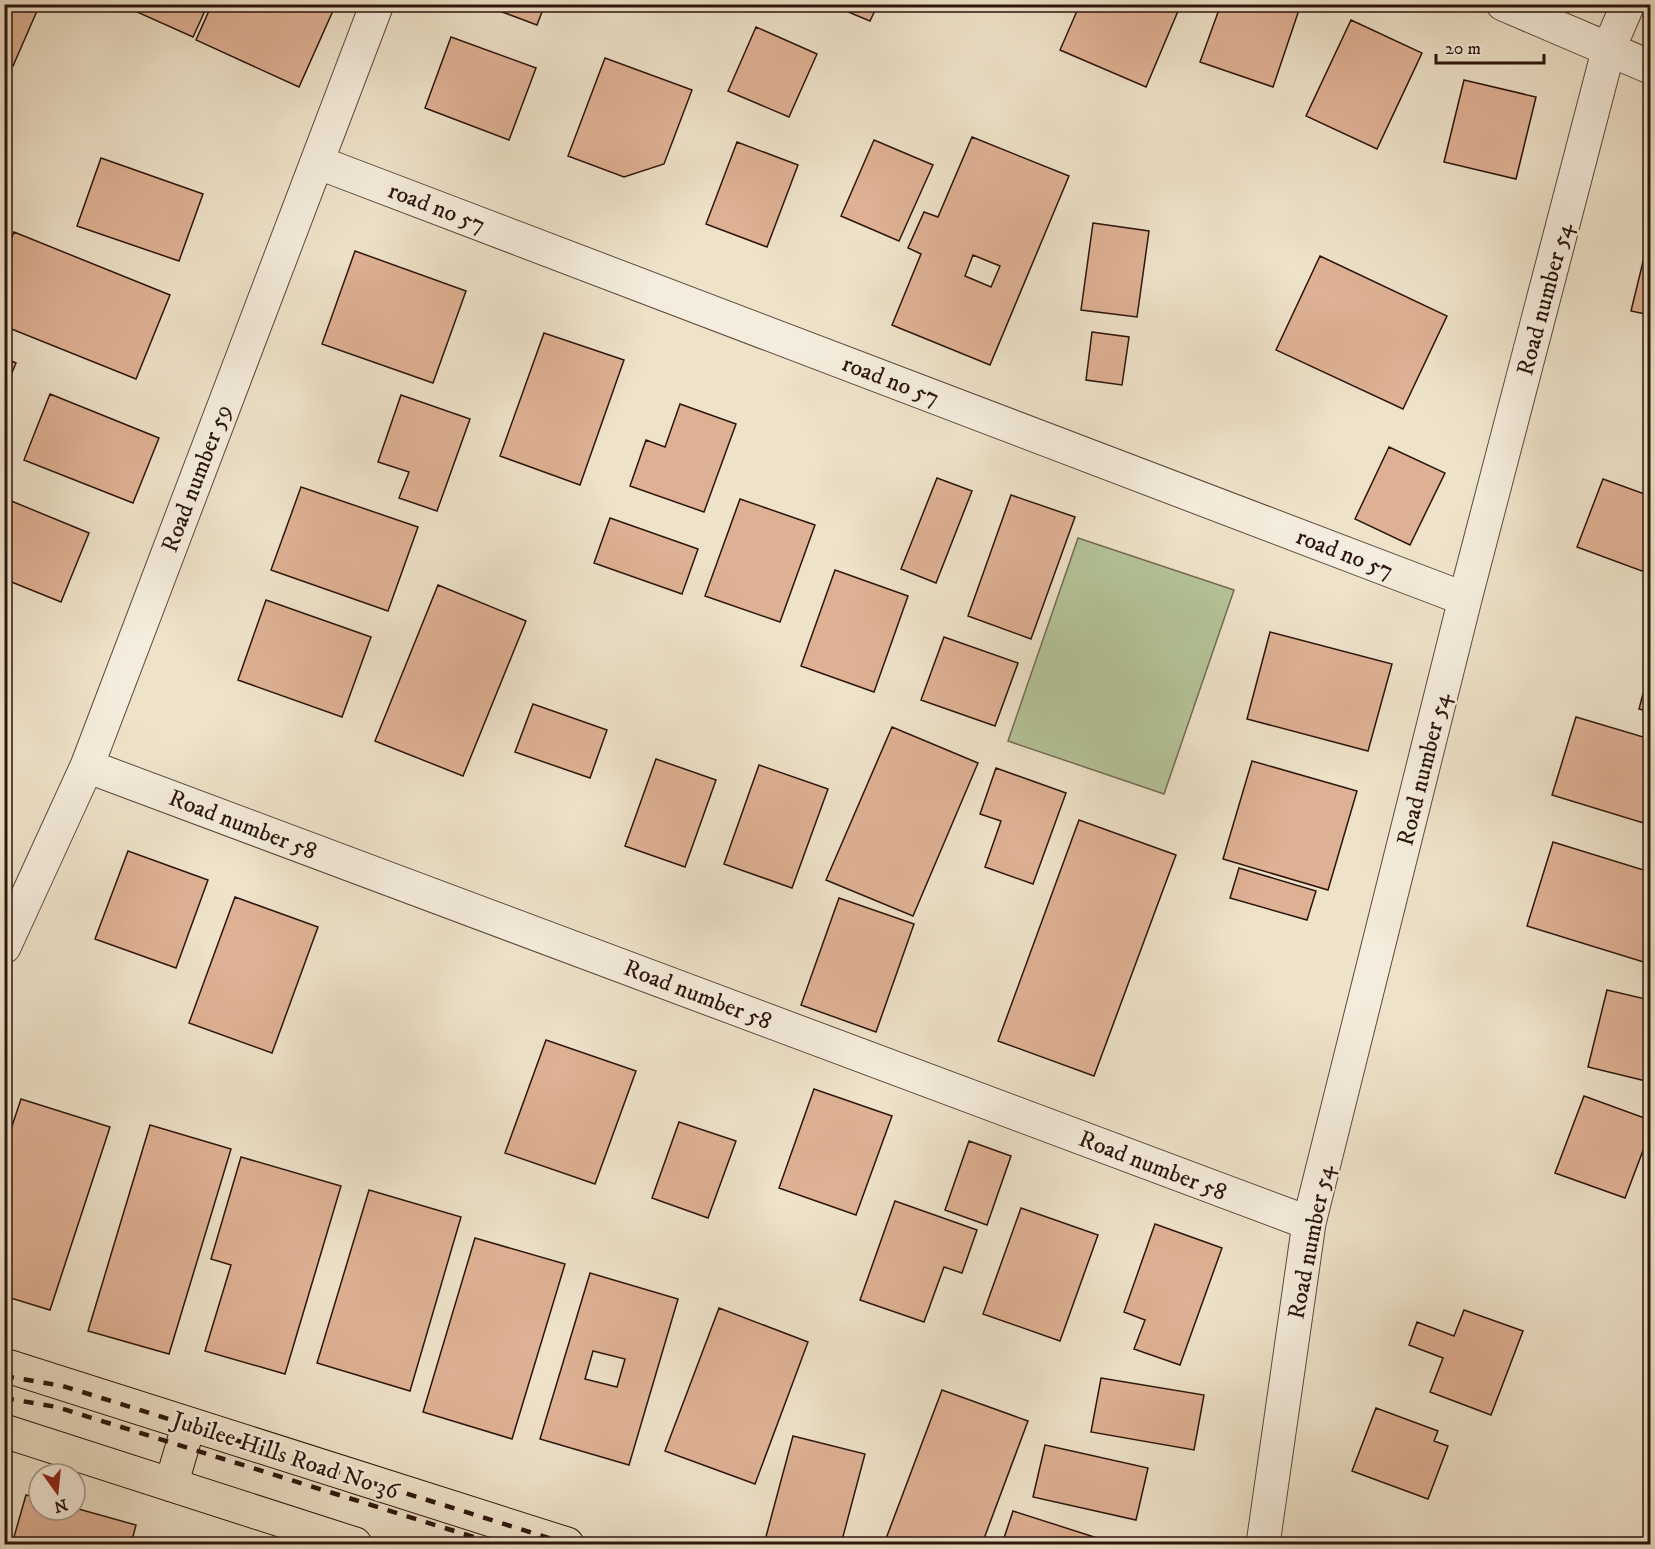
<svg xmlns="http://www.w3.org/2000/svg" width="1655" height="1549" viewBox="0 0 1655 1549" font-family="'IM FELL DW Pica',serif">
  <rect width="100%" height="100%" fill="#eee2c9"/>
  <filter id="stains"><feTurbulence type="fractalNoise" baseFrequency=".00333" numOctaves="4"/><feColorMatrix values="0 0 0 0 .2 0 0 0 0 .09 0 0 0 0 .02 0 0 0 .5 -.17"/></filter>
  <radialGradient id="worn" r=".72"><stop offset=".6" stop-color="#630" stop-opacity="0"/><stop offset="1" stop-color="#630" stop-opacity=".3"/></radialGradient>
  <path fill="#b5c499" stroke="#716c52" stroke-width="1.5" d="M1078,538L1234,590L1164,794L1008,741Z"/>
  <path fill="#dfb194" stroke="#2d150c" stroke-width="1.5" fill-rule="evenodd" d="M4,4H40L13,66L4,62Z
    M130,4H208L193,37L128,8Z
    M212,4H336L299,87L196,40Z
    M481,4H545L537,25Z
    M829,4H878L870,21Z
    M1080,4H1181L1146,87L1060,50Z
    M1221,4H1301L1273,87L1200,62Z
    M1351,20L1422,53L1377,149L1306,116Z
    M756,27L817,54L789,117L728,91Z
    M451,37L536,68L509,140L425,108Z
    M605,58L692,90L664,164L624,177L568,156Z
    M1464,80L1536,97L1516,179L1444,162Z
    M972,137L1069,176L990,365L892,325L921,254L908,248L924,212L938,217ZM973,255L1000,266L991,287L965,276Z
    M874,140L933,165L899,241L841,216Z
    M737,142L798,165L767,247L706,224Z
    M101,158L203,194L179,261L77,226Z
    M1093,223L1149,231L1137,317L1081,310Z
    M14,232L170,295L136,379L4,326V256Z
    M1650,233V315L1631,311Z
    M355,251L466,291L433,383L322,344Z
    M1320,256L1447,316L1403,409L1276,350Z
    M1092,332L1129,337L1122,385L1086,380Z
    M544,333L624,360L580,485L500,456Z
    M4,358L16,363L4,392Z
    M50,394L159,438L133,503L24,460Z
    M401,395L470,419L437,511L399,498L409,472L378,462Z
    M680,404L736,424L704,512L630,486L646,440L665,447Z
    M1389,447L1445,473L1410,545L1355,519Z
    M937,478L972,491L936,583L901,569Z
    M1603,479L1650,496V574L1577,547Z
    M301,487L418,527L388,611L271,570Z
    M1011,495L1075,517L1031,639L968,616Z
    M4,498L89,533L61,602L4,579Z
    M740,499L815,525L780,622L705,596Z
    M610,518L698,549L682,594L594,563Z
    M835,570L908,596L874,692L801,666Z
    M438,585L526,621L463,776L375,741Z
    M266,600L371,637L342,717L238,680Z
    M1270,632L1392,664L1368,751L1247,719Z
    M944,637L1018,663L995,726L921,700Z
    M1650,667V712L1639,709Z
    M533,704L607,730L590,778L515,752Z
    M1576,717L1650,739V825L1552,795Z
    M892,727L978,763L913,916L826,880Z
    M656,759L716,780L685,867L625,846Z
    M1252,761L1357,791L1328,890L1223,859Z
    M759,765L828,789L792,888L724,864Z
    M996,768L1066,793L1033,884L985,867L1001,821L980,814Z
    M1079,820L1176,855L1094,1076L998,1041Z
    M1553,842L1650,872V964L1527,926Z
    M128,851L208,880L176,968L95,939Z
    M1239,868L1316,891L1307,920L1230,898Z
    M235,897L318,927L272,1053L189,1023Z
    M839,898L914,924L876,1032L801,1005Z
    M1607,990L1650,1000V1082L1588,1067Z
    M546,1040L636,1071L595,1184L505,1153Z
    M814,1089L892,1116L856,1215L779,1188Z
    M1584,1096L1650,1120V1132L1625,1198L1555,1173Z
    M21,1099L110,1127L50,1310L4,1296V1150Z
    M679,1122L736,1141L708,1218L652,1198Z
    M150,1125L231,1149L169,1354L88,1331Z
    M969,1141L1011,1156L987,1225L945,1210Z
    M241,1157L341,1186L285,1374L205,1351L231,1265L211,1259Z
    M369,1190L461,1217L410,1391L317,1363Z
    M895,1201L977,1230L962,1273L944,1267L924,1322L860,1300Z
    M1021,1208L1098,1235L1060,1341L983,1314Z
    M1155,1224L1222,1248L1180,1365L1134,1349L1145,1320L1124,1312Z
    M475,1238L565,1264L512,1439L423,1412Z
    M590,1273L678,1299L629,1465L540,1439ZM593,1351L625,1359L617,1387L585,1379Z
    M719,1308L808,1342L755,1484L665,1451Z
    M1464,1310L1523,1331L1491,1415L1430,1392L1443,1358L1409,1345L1417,1322L1454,1336Z
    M1101,1378L1204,1395L1194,1450L1091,1432Z
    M942,1390L1028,1421L982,1544H884Z
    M1376,1408L1438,1431L1434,1441L1448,1446L1428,1499L1352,1471Z
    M793,1436L865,1454L841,1544H764Z
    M1045,1445L1148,1468L1136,1520L1033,1497Z
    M26,1495L39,1498V1510L75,1508L136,1525L131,1544H12Z
    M1013,1511L1116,1544H1002Z"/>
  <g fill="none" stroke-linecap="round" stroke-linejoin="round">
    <g stroke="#5d483b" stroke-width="35">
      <path id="minor" d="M1503,4L1650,67
        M317,162L1465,599
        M87,766L1309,1223
        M4,947L87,766L377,4
        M1263,1544L1309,1223L1465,599L1609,48L1628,4"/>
    </g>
    <g stroke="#2d150c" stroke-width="35">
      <path id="major" d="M4,1365L567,1544
        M4,1431L355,1544
        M171,1485L189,1424"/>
    </g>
    <use href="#minor" stroke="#f4ecdc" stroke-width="33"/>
    <use href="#major" stroke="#eee2c9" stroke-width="33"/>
    <path stroke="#2d150c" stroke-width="4.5" stroke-dasharray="10 10" stroke-linecap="butt" d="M4,1376L63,1386L568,1544
      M4,1398L57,1407L496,1544"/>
  </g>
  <g text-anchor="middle" stroke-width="5" stroke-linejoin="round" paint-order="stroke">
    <g font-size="24" fill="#2d150c" stroke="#f4ecdc">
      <text transform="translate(437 207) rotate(21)" y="8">road no 57</text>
      <text transform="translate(1544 299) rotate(-75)" y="8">Road number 54</text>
      <text transform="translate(891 380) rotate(21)" y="8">road no 57</text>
      <text transform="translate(196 478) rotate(-69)" y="8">Road number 59</text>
      <text transform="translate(1345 553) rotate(21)" y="8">road no 57</text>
      <text transform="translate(1423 769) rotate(-76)" y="8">Road number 54</text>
      <text transform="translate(243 824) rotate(21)" y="8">Road number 58</text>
      <text transform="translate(698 994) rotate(21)" y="8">Road number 58</text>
      <text transform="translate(1153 1165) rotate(21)" y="8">Road number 58</text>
      <text transform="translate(1310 1242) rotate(-79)" y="8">Road number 54</text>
      <text transform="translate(286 1455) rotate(18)" y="8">Jubilee Hills Road No 36</text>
    </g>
  </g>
  <rect width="1655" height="1549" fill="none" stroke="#eee2c9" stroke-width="24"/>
  <rect x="6" y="6" width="1643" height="1537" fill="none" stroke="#2d150c" stroke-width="3"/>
  <rect x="12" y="12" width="1631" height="1525" fill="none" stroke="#2d150c" stroke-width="1.5"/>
  <g transform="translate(57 1492) rotate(165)"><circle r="28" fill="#f4ecdc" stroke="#a49689" stroke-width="1.5"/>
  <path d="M0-4.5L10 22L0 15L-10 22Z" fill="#8f2418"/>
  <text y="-9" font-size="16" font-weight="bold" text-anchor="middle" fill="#2d150c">N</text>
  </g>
  <path d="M1436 54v9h108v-9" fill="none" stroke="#2d150c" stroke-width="3"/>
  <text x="1445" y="54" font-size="18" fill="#2d150c" stroke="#f4ecdc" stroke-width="4.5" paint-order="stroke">20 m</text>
  <rect width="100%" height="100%" filter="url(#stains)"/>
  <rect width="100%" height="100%" fill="url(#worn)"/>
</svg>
